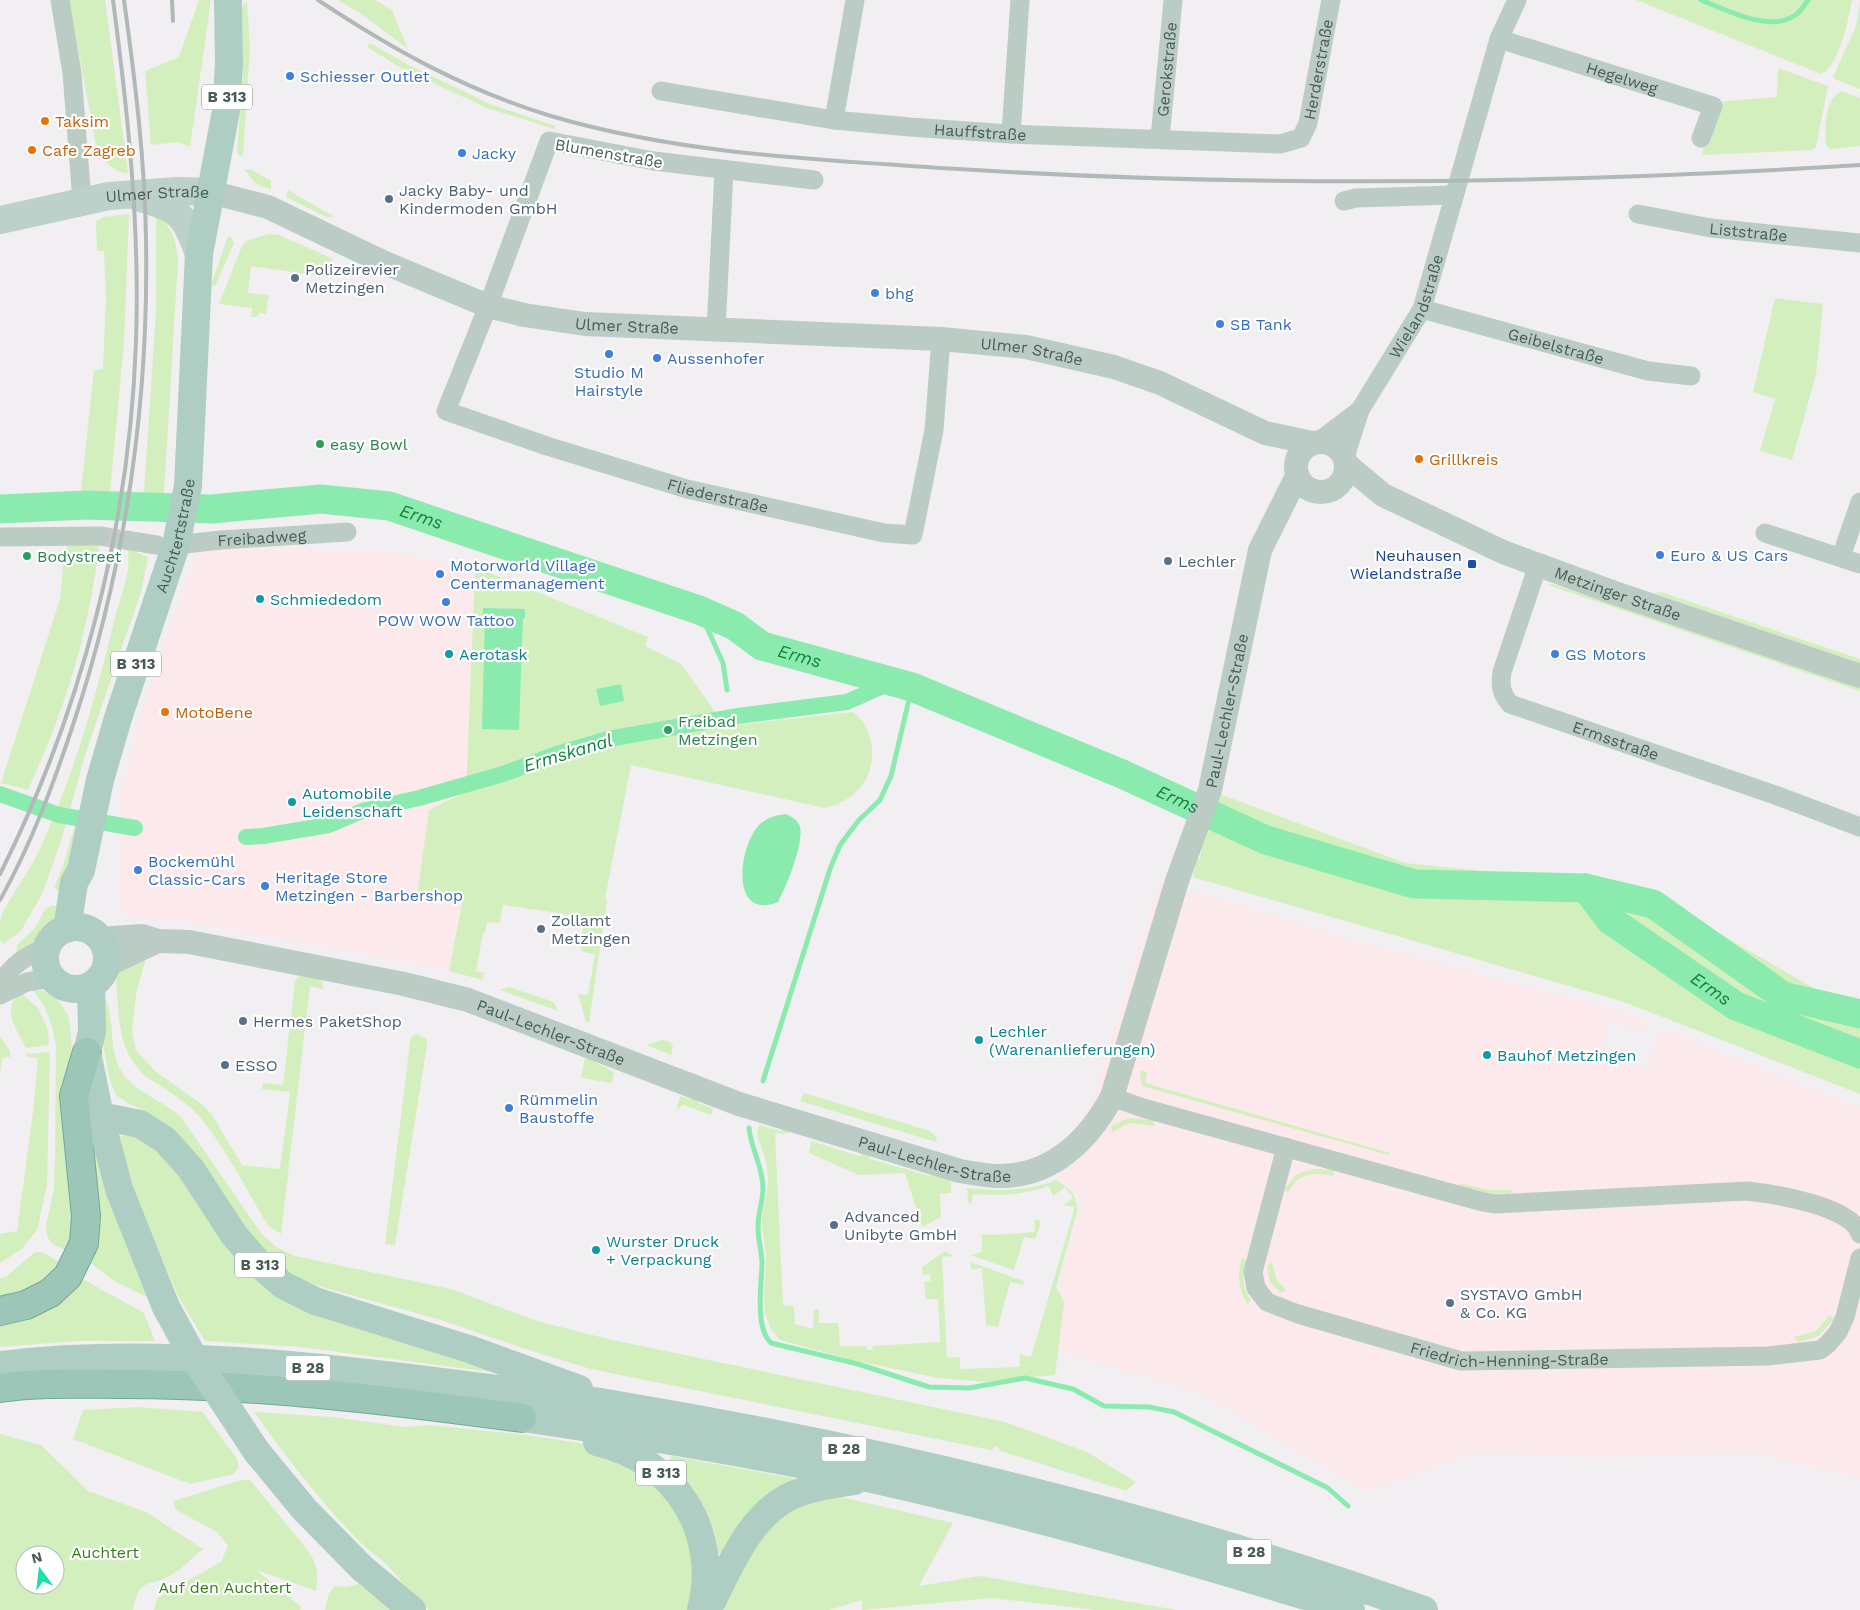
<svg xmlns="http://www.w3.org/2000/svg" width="1860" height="1610" viewBox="0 0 1860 1610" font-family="'Work Sans',sans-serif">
  <rect width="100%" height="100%" fill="#f1eff1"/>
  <path fill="#fce9eb" d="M199,547L391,551L460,566L475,573L466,793L417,896L463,899L449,971L404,961L176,920L131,917L119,910L122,791L134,738L154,670Z
    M1160,881L1365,944L1617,1010L1646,1022L1644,1032L1609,1022L1600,1056L1646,1069L1660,1028L1860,1108V1479L1753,1453L1599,1457L1475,1453L1366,1492L1199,1393L1042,1347L1081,1202L1072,1188L1058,1179L1073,1128L1092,1103Z"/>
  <path fill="#d4efbe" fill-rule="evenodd" d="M69,0H105L128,173C111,172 103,160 96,145Z
    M199,0H211L190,147L177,142L151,145L145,71L179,57Z
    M338,0H375L392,10L408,49L367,18Z
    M1636,0H1852C1849,17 1839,68 1821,74Z
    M247,1L250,48L243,156L238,155L237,149L243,77L242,11L243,5Z
    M1860,3V89L1837,80L1833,77L1856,26Z
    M370,43L407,64L490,104L555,126L554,129L487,108L403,69L367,47Z
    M1778,68L1828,86L1816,147L1812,150L1702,155L1715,102L1777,97Z
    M1842,91L1860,98V146L1830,149L1826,146C1825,129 1824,99 1842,91Z
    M244,169L252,170L271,181V190L255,183Z
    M288,190L333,216L328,218L286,197Z
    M156,213C172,227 176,239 178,260L164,494L144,493L156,310Z
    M129,214L124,342L110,492L81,491L94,370L103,369L106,297L104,251H97L96,222L103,217Z
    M269,234L279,235L333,259L323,276L251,266L248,293L269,295L266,314L259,313L257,317H251L252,308L219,304L242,246L246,241Z
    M228,236L231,237L234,243L215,286L211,285Z
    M1775,298L1823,304L1816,375L1792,460L1760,451L1775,399L1753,392Z
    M69,544L99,545C93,599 79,661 60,712C51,739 39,764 28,790L1,783L60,599L65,549Z
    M127,548L148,557L141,592L86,752L62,838L42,894L21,931L3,944L0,940C0,935 0,927 0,921C3,906 29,872 37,855C73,779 96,696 116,614C121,595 133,567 127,548Z
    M483,570L648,637L645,646L681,664L725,726L853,712C876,729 879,767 859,789C850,799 838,805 825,808L631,765L605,898L607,900L589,1023L586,1022L578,994L588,995L595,954L583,952L580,947L585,917L503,905L500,923L487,922L485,933H483L476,971L484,973L483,980L449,971L463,899L417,896L429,810L466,792L475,573Z
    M1552,584L1860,686V691L1548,585Z
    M1661,592L1860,659V664L1653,593Z
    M1220,794L1405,863L1639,887L1829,997L1860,1006V1094L1624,1002L1193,877L1197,858L1200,859L1202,846Z
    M75,825H78L70,864L60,892L54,888L63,866Z
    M51,906H65L33,942L16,955L17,945L35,928L45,909Z
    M144,959L145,962L137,989L132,1030L136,1050L155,1071L204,1106L212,1115L242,1165L280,1169L290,1092L262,1089V1083L283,1085L295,982L299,976L320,978L324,989L310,986L281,1234L270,1227L264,1219C245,1187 227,1151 204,1122C190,1104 170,1092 151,1080C116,1056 119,1014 116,976L119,972Z
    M509,987L554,1002L558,1011L500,990Z
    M33,990L43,991L56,997L68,1015L70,1025L72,1053L69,1087L80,1212L72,1253L52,1244L47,1236L46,1224L54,1190L55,1156L56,1045L52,1026L44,1006Z
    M21,993L38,1008L48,1030L49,1045L26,1048C16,1028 0,1008 21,993Z
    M104,995C117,1022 106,1056 127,1079C142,1095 165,1102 181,1117L261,1233L276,1247L295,1256L451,1289L537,1321L608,1339L1005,1422L1087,1452L1136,1482L1126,1491L1001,1451L997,1446L991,1450L591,1369L528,1350L441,1320L322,1287L293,1277L248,1236L174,1131L154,1116L126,1102L116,1095L109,1078L103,1043Z
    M417,1034L427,1039V1045L395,1245L385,1244L410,1042L412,1036Z
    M0,1036L10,1051V1057L2,1058L0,1075Z
    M661,1040L668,1041L673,1045L671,1055L646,1045Z
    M48,1052L50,1053L47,1186L37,1230L22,1249L0,1263V1234L17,1231L33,1112L38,1058L27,1057L26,1054Z
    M585,1057L614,1072L612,1083L581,1078Z
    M1140,1070L1147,1072L1145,1083L1390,1153L1388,1155L1142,1086Z
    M804,1093L930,1131L937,1137L936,1142L800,1101Z
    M692,1094L700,1097L698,1103L713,1108L711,1115L683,1105L676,1110L680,1096L689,1099Z
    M1128,1118L1153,1120L1155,1126L1129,1123L1112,1132L1111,1126Z
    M89,1124L151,1299L114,1281L88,1261Z
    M759,1125L781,1131L783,1128L790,1127V1133L775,1134L783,1305L794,1306L795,1324L813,1329L814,1310L819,1309V1323H838L840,1346H866L867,1350H873L872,1346L940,1342L938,1299H926L924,1282L931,1281L930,1274L923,1275L922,1267L945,1251L954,1256L942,1257L947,1358L960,1357V1369L1020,1367L1019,1354L1031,1357L1075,1207L1063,1205L1073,1198L1065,1187L1053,1196L1049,1186C1023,1195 1000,1196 973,1194L971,1205L968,1201L967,1188C999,1191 1026,1192 1056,1180C1070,1188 1078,1195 1077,1212L1056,1287L1064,1302L1055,1375L984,1382L938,1378L853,1360L780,1340C756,1317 767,1282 766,1253C765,1242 762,1232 762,1222C762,1208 768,1195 768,1181C768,1175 767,1168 766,1162C764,1149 754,1138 759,1125Z
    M139,1135L160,1147L253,1270L506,1374L300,1347L205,1341L179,1298L134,1193L120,1136Z
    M811,1141L859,1156L863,1152L868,1153L870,1159L930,1176L934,1172L951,1177V1193L940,1194L941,1217L922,1227L905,1173L859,1175L809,1153Z
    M1315,1169L1333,1170L1334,1176C1312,1172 1299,1172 1288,1193L1284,1189L1297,1174Z
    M1459,1183L1488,1190H1512L1510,1194L1486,1193L1461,1188Z
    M1038,1219L1041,1222L1035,1239L1024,1237L1014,1270L970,1255L982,1252V1234L992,1235L1035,1232L1034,1220Z
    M35,1252H43L64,1265L55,1277L0,1302V1278L7,1276Z
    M1242,1257L1246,1261C1242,1274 1242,1289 1251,1300L1248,1304C1238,1290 1237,1274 1242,1257Z
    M970,1262L1024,1281L1023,1285L1010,1282L998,1327L986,1325L982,1268L971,1269Z
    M1272,1262L1276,1279L1286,1290L1281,1293L1270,1282L1267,1266Z
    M79,1277L144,1313L155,1341H78L0,1347V1320Z
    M1830,1315L1834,1319L1819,1336L1798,1342L1794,1337L1816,1331Z
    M138,1407L203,1412L237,1459L239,1467L234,1474L190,1484L73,1439L83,1410Z
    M254,1412L333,1417L404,1427L431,1425L526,1435L580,1443L619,1456L660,1481L696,1550L692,1610H429C412,1597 402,1580 387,1565C379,1557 369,1551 361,1543C321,1503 287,1458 254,1412Z
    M0,1434L41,1445L88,1491L146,1512L203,1549C193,1557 183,1568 173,1574C150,1589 140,1574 133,1610H0ZM25,1555H55V1585H25Z
    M671,1456L793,1478V1486L726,1554L718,1553C715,1516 695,1490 669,1466Z
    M241,1480H250L307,1549C317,1563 319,1574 316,1591L256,1570L301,1607L300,1610H154L157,1598L221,1562L228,1546L217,1532L176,1510L173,1501Z
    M828,1494L953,1523L919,1586L980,1576L1177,1610H1096L991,1598L862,1610V1600L829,1610H721L737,1571L776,1516Z
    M358,1584L391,1610H325L328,1596L334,1586L347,1587Z"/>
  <path fill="#8bebaf" d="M483,608L525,609V618H523L519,730L482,729L485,616H483Z
    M621,684L624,701L600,706L596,689Z
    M786,814C792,817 798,820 800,827C804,844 786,887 778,902C729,922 738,844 761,823C769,817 777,815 786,814Z"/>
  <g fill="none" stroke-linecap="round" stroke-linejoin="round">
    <path stroke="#8bebaf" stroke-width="5" d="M1701,0C1726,10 1774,35 1798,13C1802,9 1805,4 1808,0
      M699,610L723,663L727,690
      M763,1081L830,869L840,845L859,820L880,800L891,776L912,687
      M749,1128C751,1149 763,1167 763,1188C763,1201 758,1213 758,1226C758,1238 761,1249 762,1261C762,1283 754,1327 771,1343L858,1364L929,1387L969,1388L1025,1378L1073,1389L1104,1406L1149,1407L1174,1412L1328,1488L1348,1506"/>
    <path stroke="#8bebaf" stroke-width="16" d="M0,794L59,815L135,828
      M246,837L263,836L329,825L362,811L419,798L503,774L557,754L608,739L738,716L847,702L892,682"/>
    <g stroke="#8bebaf" stroke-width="29">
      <path id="s1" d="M0,509L86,505L211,509L321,499L389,506L699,610L735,626L762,646L912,687L1122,774L1266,840L1414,884L1586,888L1653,904L1783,996L1860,1014"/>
      <path id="s2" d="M1586,888L1610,920L1736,1006L1860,1054"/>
    </g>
    <path stroke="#c6caca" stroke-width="19" stroke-dasharray="19 9" stroke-linecap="butt" d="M100,536L125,540"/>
    <g stroke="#72a998" stroke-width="30">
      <path id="trunk" d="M0,1311L26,1305L50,1293L68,1276L84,1243L86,1216L74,1096L87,1052
        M0,1388C40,1382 81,1384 121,1384C256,1384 389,1400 522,1418"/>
    </g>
    <g stroke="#bbccc5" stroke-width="19">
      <path d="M60,0L72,73L82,201"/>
      <path id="s3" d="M1499,39L1713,106L1701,138"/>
      <path id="s4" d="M661,91L834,120L910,127L1011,134L1280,144L1301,138L1308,123L1331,0"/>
      <path d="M834,120L855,0"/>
      <path d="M1011,134L1020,0"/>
      <path id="s5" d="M1160,138L1173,0"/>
      <path id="s6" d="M814,180L654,161L549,141L488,306L446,411L547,446L687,489L884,533L913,535L934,430L941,339"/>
      <path d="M1344,201L1356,198L1454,195"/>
      <path id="s7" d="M1638,214L1711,228L1860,243"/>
      <path id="s8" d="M1422,309L1648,371L1691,376"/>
      <path d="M716,331L724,170"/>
      <path d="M1319,441L1360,410"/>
      <path id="s9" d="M1345,457L1360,410L1422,309L1499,39L1517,0"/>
      <path d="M1765,533L1860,564"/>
      <path d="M0,537L100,536"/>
      <path d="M125,540L157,545"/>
      <path id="s10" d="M176,545L221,540L347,532"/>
      <path d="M1841,557L1860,502"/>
      <path id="s11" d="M1538,565L1502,672C1500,686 1501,693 1510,704L1775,795L1860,827"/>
      <path d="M0,985C11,964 27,956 47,946"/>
      <path d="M0,995L27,982L52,978"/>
      <path d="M1112,1097L1143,1108L1483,1202L1496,1204L1747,1191C1774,1194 1852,1206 1860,1234"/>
      <path id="s12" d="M1286,1147L1253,1272L1256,1288L1267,1302L1298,1314L1461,1361L1768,1356L1820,1350L1828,1344L1838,1332L1845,1317L1860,1258"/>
    </g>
    <g stroke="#bbccc5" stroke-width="24">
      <path id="s13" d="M210,192L268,207L385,263L488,306L524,315L585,324L941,339L1026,347L1114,367L1160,383L1265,433L1312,443"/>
      <circle cx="1321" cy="467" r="25"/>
      <path id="s14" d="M1347,465L1383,495L1503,552L1612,592L1860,676"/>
      <path id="s15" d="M99,939L142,936L158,941L189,942L404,984L468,1000L739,1104L960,1171C973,1173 986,1176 998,1176C1051,1177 1088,1141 1112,1097L1177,881L1210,790L1260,550L1297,476"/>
      <path d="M105,966L158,941"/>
    </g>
    <g stroke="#bbd1ca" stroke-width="28">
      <path d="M140,198C180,209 185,215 199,254"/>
      <path id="s16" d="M0,220L109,196L178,191L210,192"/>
    </g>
    <g stroke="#afcec3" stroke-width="28">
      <circle cx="76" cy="958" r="31"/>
      <path id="s17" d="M67,929L74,883L81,870L100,780L118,718L176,545L188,486L199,254L226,111L229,64L228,0"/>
      <path d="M91,985L92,1032L87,1052L100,1116L119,1189L166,1307"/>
      <path d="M100,1116L140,1124L165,1140L191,1169L234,1235L260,1265L283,1285L315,1301L469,1349L579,1389"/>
      <path d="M0,1365C151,1346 322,1366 473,1386C522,1392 570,1397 618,1405C892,1451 1163,1517 1424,1610"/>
      <path d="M522,1418C639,1435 757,1454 872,1479C1034,1515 1193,1561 1351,1610"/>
      <path d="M597,1442C675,1460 721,1532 701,1610"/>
      <path d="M257,1452L304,1509L362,1568L412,1610"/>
      <path d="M708,1609C730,1567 752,1507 801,1492C818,1486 836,1484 854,1481"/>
    </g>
    <use href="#trunk" stroke="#9bc6b8" stroke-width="28"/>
    <path stroke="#b1b9b8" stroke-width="4" d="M172,0L173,21
      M318,0C392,49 465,90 551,116C683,155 822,160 958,169C1259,188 1559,184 1860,165
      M0,874C82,711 130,524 136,341C140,227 128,113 113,0
      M0,900C31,845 53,785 73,725C125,568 149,406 146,240C145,160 135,80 124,0"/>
    <path stroke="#afcec3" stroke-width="28" d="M166,1307L190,1351L257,1452"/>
  </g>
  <g fill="#3f7fe0" stroke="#fff" stroke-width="2">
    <circle cx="290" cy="76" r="5"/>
    <circle cx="462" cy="153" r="5"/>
    <circle cx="875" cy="293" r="5"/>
    <circle cx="1220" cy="324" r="5"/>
    <circle cx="609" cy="354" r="5"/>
    <circle cx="657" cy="358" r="5"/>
    <circle cx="1660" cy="555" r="5"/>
    <circle cx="440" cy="574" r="5"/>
    <circle cx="446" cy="602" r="5"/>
    <circle cx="1555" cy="654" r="5"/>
    <circle cx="138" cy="870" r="5"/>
    <circle cx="265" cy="886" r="5"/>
    <circle cx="509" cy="1108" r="5"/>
  </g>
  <g fill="#e8710a" stroke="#fff" stroke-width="2">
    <circle cx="45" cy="121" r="5"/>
    <circle cx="32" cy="150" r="5"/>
    <circle cx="1419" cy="459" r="5"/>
    <circle cx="165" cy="712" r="5"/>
  </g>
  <g fill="#5c6f8a" stroke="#fff" stroke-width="2">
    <circle cx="389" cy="199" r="5"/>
    <circle cx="295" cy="278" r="5"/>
    <circle cx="1168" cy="561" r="5"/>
    <circle cx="541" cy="929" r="5"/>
    <circle cx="243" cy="1021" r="5"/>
    <circle cx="225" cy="1065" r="5"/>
    <circle cx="834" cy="1225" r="5"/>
    <circle cx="1450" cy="1303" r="5"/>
  </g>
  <g fill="#2e9e5b" stroke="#fff" stroke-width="2">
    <circle cx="320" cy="444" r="5"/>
    <circle cx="27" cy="556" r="5"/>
    <circle cx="668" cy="730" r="5"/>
  </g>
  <rect fill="#1a4fb4" stroke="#fff" stroke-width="2" x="1467" y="559" width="10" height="10" rx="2.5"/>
  <g fill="#0f9aa8" stroke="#fff" stroke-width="2">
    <circle cx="260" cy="599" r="5"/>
    <circle cx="449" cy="654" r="5"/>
    <circle cx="292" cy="802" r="5"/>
    <circle cx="979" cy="1040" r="5"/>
    <circle cx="1487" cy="1055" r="5"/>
    <circle cx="596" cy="1250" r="5"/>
  </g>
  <g text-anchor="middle" stroke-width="4.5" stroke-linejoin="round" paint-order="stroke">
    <g fill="#fff" stroke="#7e8d88" stroke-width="1">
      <rect x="202" y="84.5" width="50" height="25" rx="4"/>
      <rect x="111" y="651.5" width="50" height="25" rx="4"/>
      <rect x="235" y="1252.5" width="50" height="25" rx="4"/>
      <rect x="285.5" y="1355.5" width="45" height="25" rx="4"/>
      <rect x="821.5" y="1436.5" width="45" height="25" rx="4"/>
      <rect x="636" y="1460.5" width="50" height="25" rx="4"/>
      <rect x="1226.5" y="1539.5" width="45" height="25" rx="4"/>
    </g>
    <g font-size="15" font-weight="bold" fill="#475c55">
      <text x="227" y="102">B 313</text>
      <text x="136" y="669">B 313</text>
      <text x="260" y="1270">B 313</text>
      <text x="308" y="1373">B 28</text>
      <text x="844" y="1454">B 28</text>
      <text x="661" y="1478">B 313</text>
      <text x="1249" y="1557">B 28</text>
    </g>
    <g font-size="16" fill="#475c55" stroke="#fff">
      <text dy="6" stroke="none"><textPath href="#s5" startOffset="69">Gerokstraße</textPath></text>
      <text dy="6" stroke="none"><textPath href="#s4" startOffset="715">Herderstraße</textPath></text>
      <text dy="6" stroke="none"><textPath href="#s3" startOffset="129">Hegelweg</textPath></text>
      <text dy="6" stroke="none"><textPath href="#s4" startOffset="322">Hauffstraße</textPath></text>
      <text transform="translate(609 153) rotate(10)" y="6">Blumenstraße</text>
      <text dy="6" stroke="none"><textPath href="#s16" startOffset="160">Ulmer Straße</textPath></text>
      <text dy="6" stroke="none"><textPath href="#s7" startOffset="112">Liststraße</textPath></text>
      <text dy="6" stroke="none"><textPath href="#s9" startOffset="168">Wielandstraße</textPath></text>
      <text dy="6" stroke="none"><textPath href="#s13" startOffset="442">Ulmer Straße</textPath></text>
      <text dy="6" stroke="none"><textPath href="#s8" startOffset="139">Geibelstraße</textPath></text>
      <text dy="6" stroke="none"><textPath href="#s13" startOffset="848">Ulmer Straße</textPath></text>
      <text dy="6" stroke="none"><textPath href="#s6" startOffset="842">Fliederstraße</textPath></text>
      <text dy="6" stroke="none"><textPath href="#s17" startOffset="409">Auchtertstraße</textPath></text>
      <text dy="6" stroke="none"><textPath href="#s10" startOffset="86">Freibadweg</textPath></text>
      <text dy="6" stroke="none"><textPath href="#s14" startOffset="302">Metzinger Straße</textPath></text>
      <text dy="6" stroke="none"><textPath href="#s15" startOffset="1485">Paul-Lechler-Straße</textPath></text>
      <text dy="6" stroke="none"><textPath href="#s11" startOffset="259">Ermsstraße</textPath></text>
      <text dy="6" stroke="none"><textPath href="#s15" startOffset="465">Paul-Lechler-Straße</textPath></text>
      <text dy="6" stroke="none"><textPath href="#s15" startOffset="870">Paul-Lechler-Straße</textPath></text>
      <text dy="6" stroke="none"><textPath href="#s12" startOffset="414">Friedrich-Henning-Straße</textPath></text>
    </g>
    <g font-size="16" fill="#366cbe" stroke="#fff" text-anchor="start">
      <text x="300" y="82">Schiesser Outlet</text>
      <text x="472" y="159">Jacky</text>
      <text x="885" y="299">bhg</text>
      <text x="1230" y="330">SB Tank</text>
      <text x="667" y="364">Aussenhofer</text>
      <text x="609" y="378" text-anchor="middle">Studio M<tspan x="609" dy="18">Hairstyle</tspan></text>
      <text x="1670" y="561">Euro &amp; US Cars</text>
      <text x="450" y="571">Motorworld Village<tspan x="450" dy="18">Centermanagement</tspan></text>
      <text x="446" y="626" text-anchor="middle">POW WOW Tattoo</text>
      <text x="1565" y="660">GS Motors</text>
      <text x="148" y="867">Bockemühl<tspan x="148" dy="18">Classic-Cars</tspan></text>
      <text x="275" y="883">Heritage Store<tspan x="275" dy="18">Metzingen - Barbershop</tspan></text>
      <text x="519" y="1105">Rümmelin<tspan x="519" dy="18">Baustoffe</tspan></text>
    </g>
    <g font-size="16" fill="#c56008" stroke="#fff" text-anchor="start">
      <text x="55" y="127">Taksim</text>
      <text x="42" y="156">Cafe Zagreb</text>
      <text x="1429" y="465">Grillkreis</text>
      <text x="175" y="718">MotoBene</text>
    </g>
    <g font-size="16" fill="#4e5e75" stroke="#fff" text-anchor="start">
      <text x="399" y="196">Jacky Baby- und<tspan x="399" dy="18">Kindermoden GmbH</tspan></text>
      <text x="305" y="275">Polizeirevier<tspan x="305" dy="18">Metzingen</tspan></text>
      <text x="1178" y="567">Lechler</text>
      <text x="551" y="926">Zollamt<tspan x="551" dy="18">Metzingen</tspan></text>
      <text x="253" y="1027">Hermes PaketShop</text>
      <text x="235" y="1071">ESSO</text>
      <text x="844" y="1222">Advanced<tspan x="844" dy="18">Unibyte GmbH</tspan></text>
      <text x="1460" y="1300">SYSTAVO GmbH<tspan x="1460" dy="18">&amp; Co. KG</tspan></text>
    </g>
    <g font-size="16" fill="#27864d" stroke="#fff" text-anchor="start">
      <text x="330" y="450">easy Bowl</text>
      <text x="37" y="562">Bodystreet</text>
      <text x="678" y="727">Freibad<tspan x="678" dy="18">Metzingen</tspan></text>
    </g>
    <g font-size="16" fill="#164399" stroke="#fff" text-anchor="end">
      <text x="1462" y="561">Neuhausen<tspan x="1462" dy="18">Wielandstraße</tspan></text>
    </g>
    <g font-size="16" fill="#0d838f" stroke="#fff" text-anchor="start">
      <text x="270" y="605">Schmiededom</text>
      <text x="459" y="660">Aerotask</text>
      <text x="302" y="799">Automobile<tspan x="302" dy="18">Leidenschaft</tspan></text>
      <text x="989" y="1037">Lechler<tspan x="989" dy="18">(Warenanlieferungen)</tspan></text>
      <text x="1497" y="1061">Bauhof Metzingen</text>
      <text x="606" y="1247">Wurster Druck<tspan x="606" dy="18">+ Verpackung</tspan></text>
    </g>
    <g font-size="16" fill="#3a7e18" stroke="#fff">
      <text x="105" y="1558">Auchtert</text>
      <text x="225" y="1593">Auf den Auchtert</text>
    </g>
    <g font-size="18" font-style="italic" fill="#0e833a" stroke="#fff">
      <text dy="6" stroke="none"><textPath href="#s1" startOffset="424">Erms</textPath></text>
      <text dy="6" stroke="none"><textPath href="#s1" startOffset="829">Erms</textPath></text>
      <text transform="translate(568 753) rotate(-17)" y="6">Ermskanal</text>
      <text dy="6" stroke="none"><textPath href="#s1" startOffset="1234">Erms</textPath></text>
      <text dy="6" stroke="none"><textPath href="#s2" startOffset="162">Erms</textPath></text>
    </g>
  </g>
  <g transform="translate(40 1570) rotate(345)"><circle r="24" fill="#ffffff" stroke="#b5bebb"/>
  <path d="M0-4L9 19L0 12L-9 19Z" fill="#1ae0aa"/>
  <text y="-8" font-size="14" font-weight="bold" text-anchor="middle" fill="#475c55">N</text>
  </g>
</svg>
